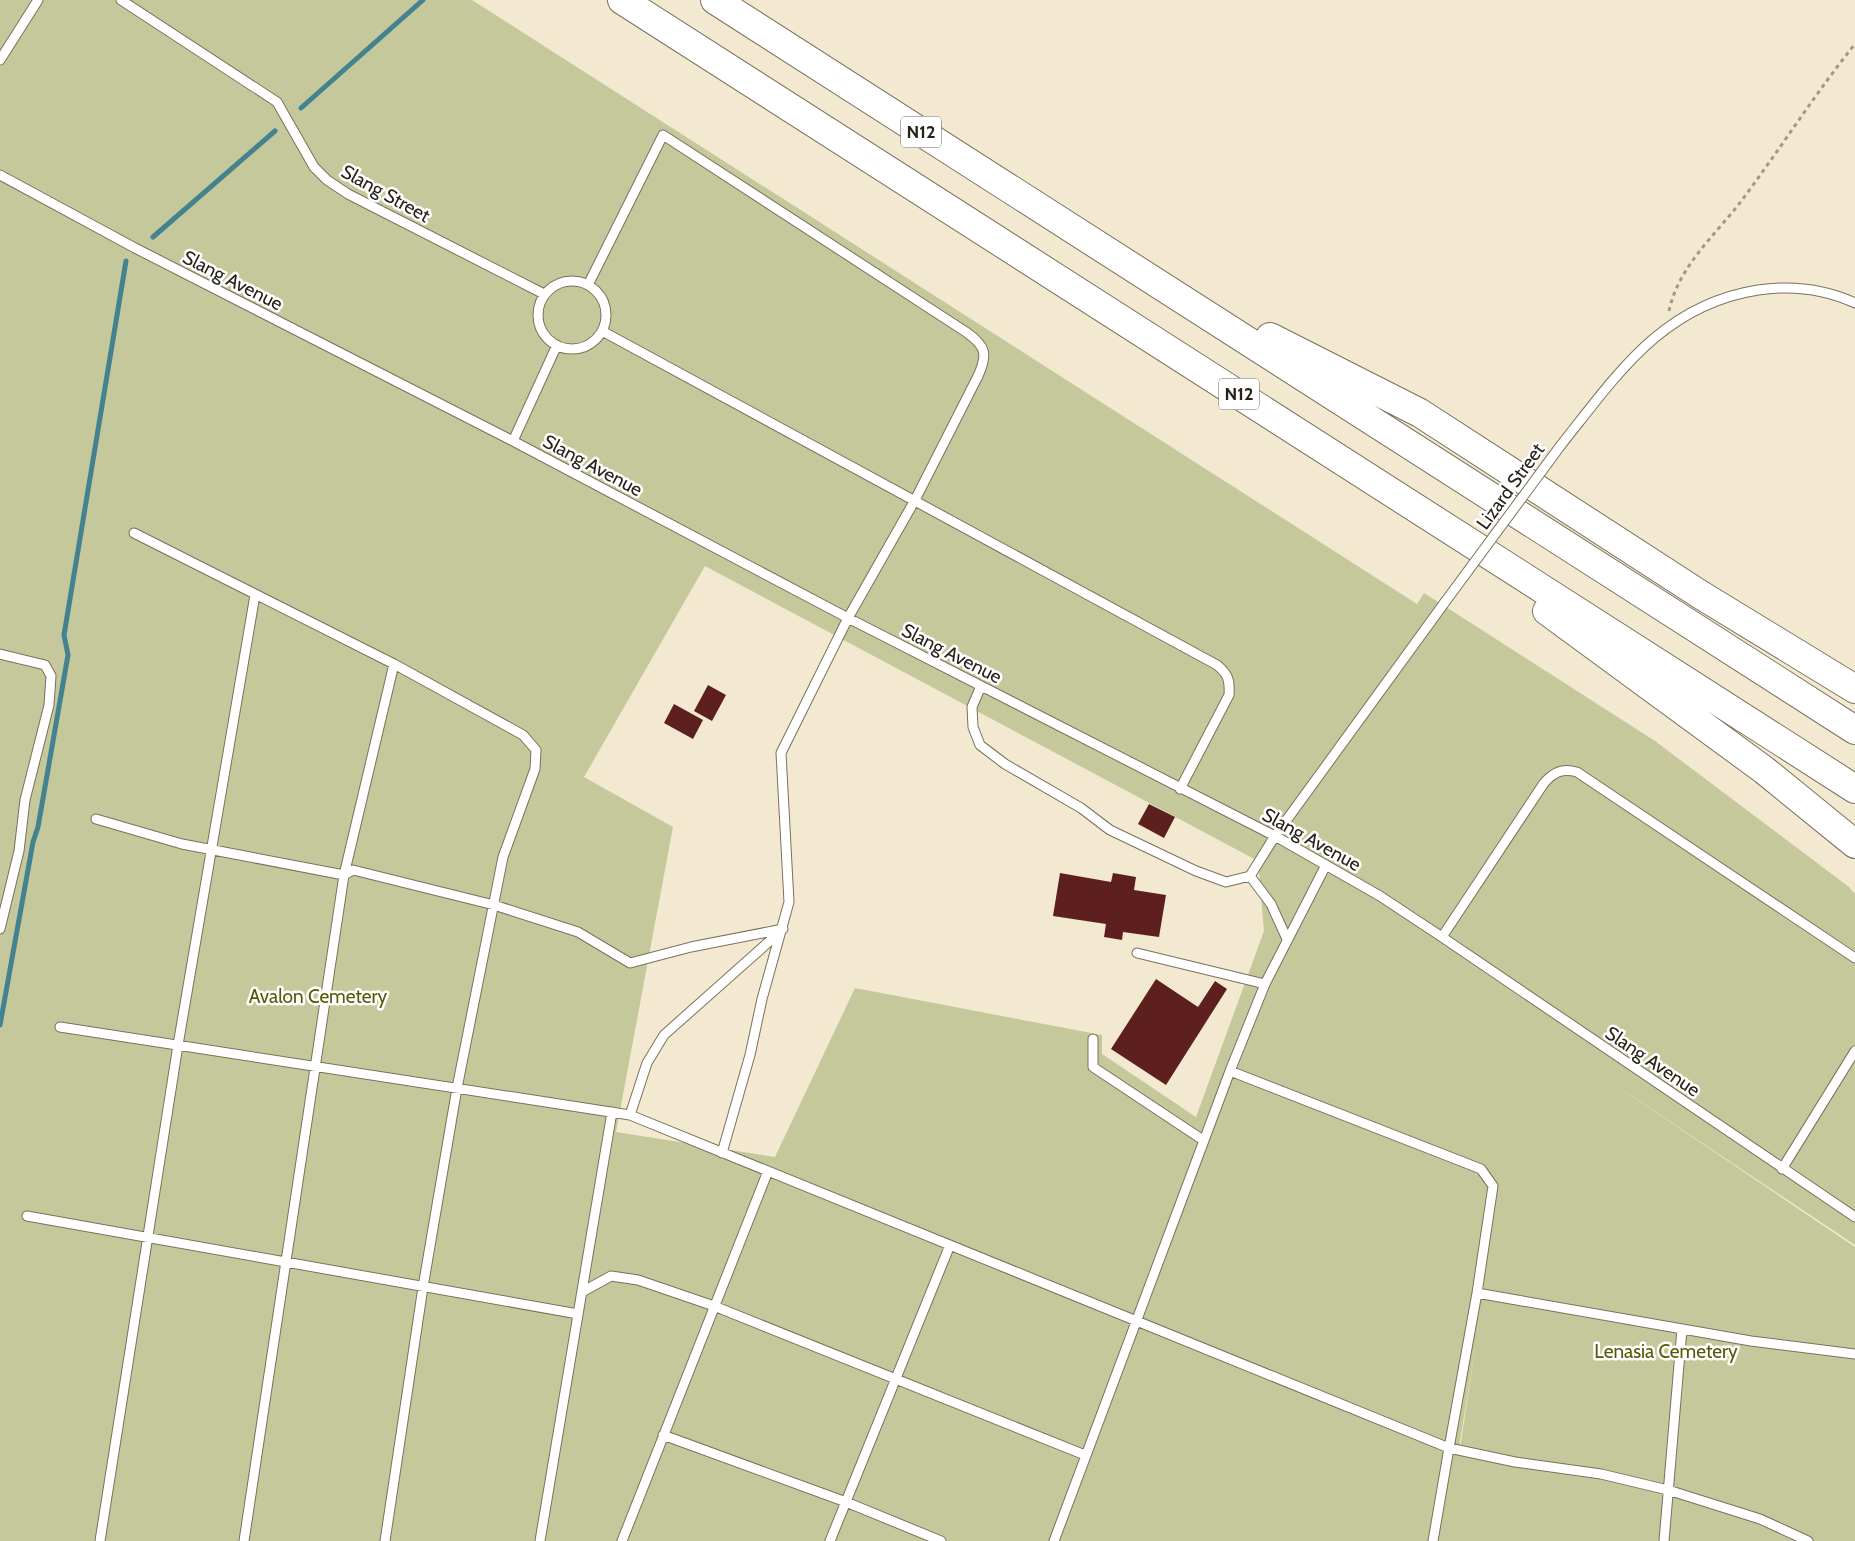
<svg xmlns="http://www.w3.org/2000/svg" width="1855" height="1541" viewBox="0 0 1855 1541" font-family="Cabin,sans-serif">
  <rect width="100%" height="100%" fill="#f3e9d1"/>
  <path fill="#c4c89b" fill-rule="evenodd" d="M0,0H472L1417,604L1424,593L1655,741L1849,887L1855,894V1245L1596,1072L1855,1247V1541H0ZM705,566L1258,861L1264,931L1196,1117L1102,1054V1035L855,988L775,1157L616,1132L673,827L584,777ZM1476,1342L1460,1448V1441Z"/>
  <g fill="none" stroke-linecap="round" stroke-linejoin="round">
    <path stroke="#448290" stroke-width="5" d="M301,108L423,0
      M153,237L275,131
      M0,1025L33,842L38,827L68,655L64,635L126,261"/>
  </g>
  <path fill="#5e201e" d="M708,685L726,695L712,721L694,711Z
    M674,704L703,720L693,739L664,723Z
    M1149,804L1175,817L1164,838L1138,824Z
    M1060,873L1111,882L1113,873L1136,877L1134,890L1166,895L1159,937L1123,932L1122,940L1104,937L1106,924L1053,916Z
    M1156,979L1198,1007L1215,981L1227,989L1166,1085L1111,1049Z"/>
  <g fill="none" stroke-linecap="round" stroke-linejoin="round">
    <g stroke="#7a715c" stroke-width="11">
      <path id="lane" d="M121,0L277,102L314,167L327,180L348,194L544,294
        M0,60L38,0
        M0,175L135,248L513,441L848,618L1275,836L1380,896L1442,937L1855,1217
        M538 315a34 34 0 1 1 68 0a34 34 0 1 1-68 0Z
        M588,285L663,135L966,332C986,346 988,354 978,376L915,500L848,618L781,753L789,902L762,999L750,1055L722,1153
        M602,331L1217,665C1228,674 1230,680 1229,695L1180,789
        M513,441L557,345
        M1561,445C1617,375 1662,305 1758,290C1792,285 1825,289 1855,303
        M134,533L394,664L523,735L536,750L535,769L503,857L457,1088L423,1287L385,1541
        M0,654L45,665L51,676L49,705L25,800L19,851L0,929
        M981,686L972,707L973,727L980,745L1005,764L1081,808L1110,830L1196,871L1226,882L1250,876L1275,836L1445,602
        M96,819L182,844L344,875L353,870L494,905L578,932L630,963L691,947L783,929
        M1250,876L1271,904L1287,939
        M1442,937L1544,783C1554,772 1562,768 1577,772L1855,958
        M1137,953L1265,984
        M60,1027L630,1115L1449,1448L1433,1541
        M1093,1039V1067L1203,1140
        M1230,1071L1481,1169L1493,1186L1477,1293L1449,1448L1515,1462L1601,1474L1668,1490L1760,1519L1808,1541
        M630,1115L647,1063L664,1035L781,931
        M1782,1169L1855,1051
        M27,1216L578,1314
        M582,1292L611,1276L638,1280L714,1306L1085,1455
        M1477,1293L1751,1341L1855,1354
        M663,1435L846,1502L941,1541
        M100,1541L178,1045L255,595
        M244,1541L344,875L394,664
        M540,1541L612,1112
        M622,1541L768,1171
        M830,1541L950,1245
        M1054,1541L1230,1071L1265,984L1326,865
        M1664,1541L1682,1329"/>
    </g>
    <g stroke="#7a715c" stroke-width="30">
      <path id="highway" d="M622,0L1855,789
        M715,0L1855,730
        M1270,337L1420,413L1701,595L1855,689
        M1547,611L1764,770L1855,844"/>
    </g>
    <path stroke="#a19987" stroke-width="3" stroke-dasharray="4 4" stroke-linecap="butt" d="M1669,311C1678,268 1713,237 1739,204C1779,151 1814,95 1855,44"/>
    <use href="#lane" stroke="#fff" stroke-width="9"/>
    <use href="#highway" stroke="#fff" stroke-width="28"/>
    <g stroke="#7a715c" stroke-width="11" stroke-linecap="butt">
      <path id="lane-bridge" d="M1445,602L1561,445"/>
    </g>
    <use href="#lane-bridge" stroke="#fff" stroke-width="9"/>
  </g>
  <g text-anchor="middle" stroke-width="5" stroke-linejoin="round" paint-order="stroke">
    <g fill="#fff" stroke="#68655f" stroke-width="1">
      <rect x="901" y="116.5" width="40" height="31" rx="4"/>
      <rect x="1219" y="378.5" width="40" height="31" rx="4"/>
    </g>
    <g font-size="18" font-weight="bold" fill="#27231a">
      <text x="921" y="138">N12</text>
      <text x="1239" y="400">N12</text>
    </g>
    <g font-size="19" fill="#27231a" stroke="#fff">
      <text transform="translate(386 193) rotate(29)" y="7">Slang Street</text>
      <text transform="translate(233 280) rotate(27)" y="7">Slang Avenue</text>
      <text transform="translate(593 465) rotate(28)" y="7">Slang Avenue</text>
      <text transform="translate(1510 486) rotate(-54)" y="7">Lizard Street</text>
      <text transform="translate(952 653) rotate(27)" y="7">Slang Avenue</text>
      <text transform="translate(1312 839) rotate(29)" y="7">Slang Avenue</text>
      <text transform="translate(1653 1061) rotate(34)" y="7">Slang Avenue</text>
    </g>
    <g font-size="19" fill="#565905" stroke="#fff">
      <text x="318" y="1003">Avalon Cemetery</text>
      <text x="1666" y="1358">Lenasia Cemetery</text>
    </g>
  </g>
</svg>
